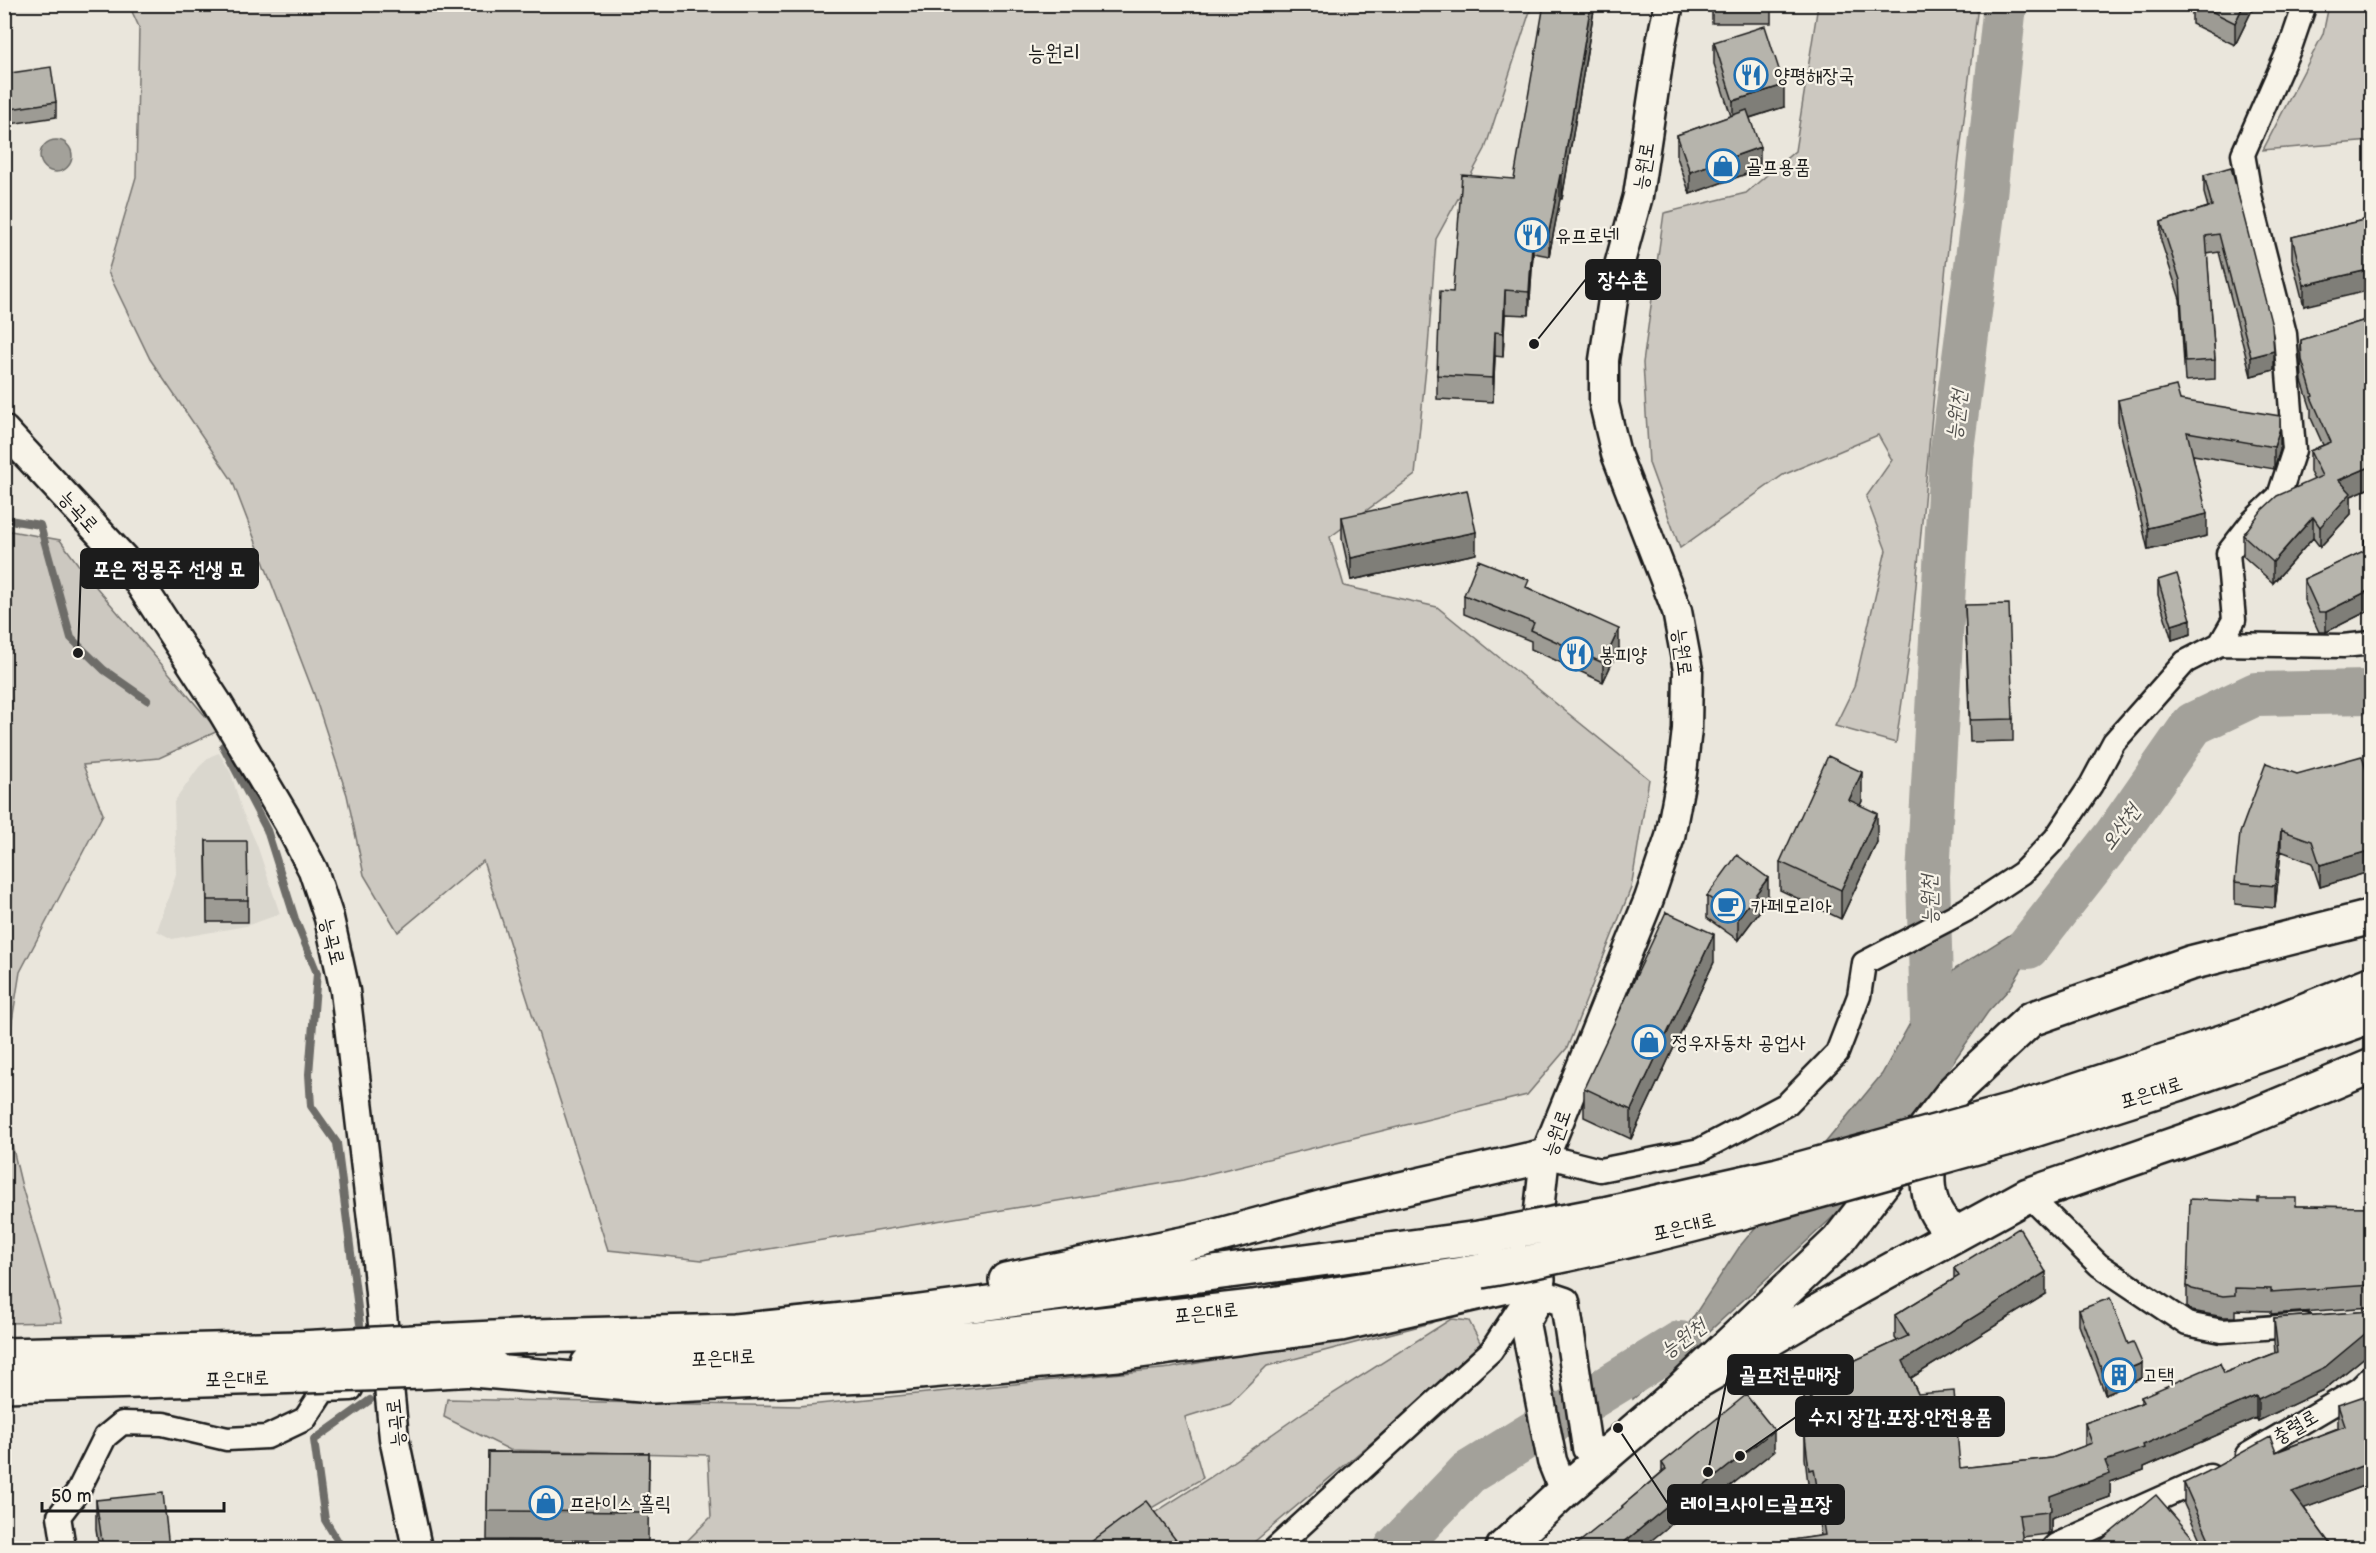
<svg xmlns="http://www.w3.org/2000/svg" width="2376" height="1553" viewBox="0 0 2376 1553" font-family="'Balsamiq Sans','Poor Story',sans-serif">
  <rect width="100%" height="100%" fill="#eae6dc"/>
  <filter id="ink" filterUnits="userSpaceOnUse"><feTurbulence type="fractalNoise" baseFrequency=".0167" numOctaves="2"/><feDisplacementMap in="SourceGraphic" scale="12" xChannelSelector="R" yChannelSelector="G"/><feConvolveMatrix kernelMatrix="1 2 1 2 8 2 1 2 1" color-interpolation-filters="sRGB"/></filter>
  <g filter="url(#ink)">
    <path fill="#dad7ce" d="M219,753L231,773L242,811L257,845L280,914L246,926L172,939L157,931L176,874L174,802L199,767L211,756Z"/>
    <path fill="#ccc8c0" stroke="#74726e" stroke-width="1.5" d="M129,5H1532L1485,149L1436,239L1428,348L1415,475L1330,537L1344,586L1437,607L1649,779L1631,888L1567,1048L1527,1095L1183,1180L702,1260L608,1250L483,861L398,932L364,875L347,795L314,694L232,480L150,359L108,272L136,177L139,27Z
      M1818,5H1978L1946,265L1911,639L1896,743L1835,726L1854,687L1886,550L1866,497L1892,460L1878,435L1783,475L1680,548L1649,463L1643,363L1664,213L1746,193L1795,151Z
      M2329,5H2371V141L2263,150L2323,34Z
      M5,530L60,540L86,575L218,731L159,758L83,765L103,814L20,972L5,1064Z
      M4,1111L22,1187L62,1322L5,1323Z
      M1439,1318L1431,1323L1267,1366L1230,1403L1185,1417L1203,1478L1083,1548H680L711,1517L708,1455L510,1450L444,1417L447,1399L799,1406L1171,1368Z
      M1451,1319L1469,1321L1483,1348L1247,1548H1099L1211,1477L1304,1412Z"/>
    <path fill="#a3a19a" stroke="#6d6c68" stroke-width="1.5" d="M40 156a16 16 0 1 1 32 0a16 16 0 1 1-32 0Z
      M2064,901L2010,988L1988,1012L1916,1115L1848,1203L1674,1364L1633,1399L1626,1352L1686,1328L1740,1246L1882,1074L1919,1007L1955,969Z"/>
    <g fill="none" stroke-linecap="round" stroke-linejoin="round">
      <path stroke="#6d6c68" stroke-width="8" d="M4,522L9,520L40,525L71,638L104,670L147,700
        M223,746L267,830L295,919L317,973L309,1074L311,1106L337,1143L360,1324
        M342,1548L325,1520L314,1440L370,1400"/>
      <path stroke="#a3a19a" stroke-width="44" d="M2028,947L2115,836L2193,724L2256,694L2372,692
        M1933,1054L1928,876L1951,457L1984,205L2005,4
        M1396,1548L1468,1473L1680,1343"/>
      <g stroke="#1c1c1c" stroke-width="27">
        <path id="minor" d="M2220,644L2234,620L2228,553L2252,522L2279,496L2294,450L2285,334L2251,200L2243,154L2291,45L2305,4
          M1545,1156L1600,1170L1700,1150L1787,1104L1837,1053L1859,996L1864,963L1966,910L2022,873L2055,839L2091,785L2114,742L2185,662L2220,644L2343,646L2372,643
          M2028,1195L2099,1265L2187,1324L2222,1331L2304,1325
          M2247,1455L2359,1389L2372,1376
          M64,1548L59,1516L78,1491L105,1437L122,1423L163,1424L227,1439L267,1437L305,1419L324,1390L351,1389
          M1276,1548L1491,1351L1529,1293
          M2053,1548L2056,1545L2210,1476"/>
      </g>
      <g stroke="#1c1c1c" stroke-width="33">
        <path id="tertiary" d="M4,430L123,558L218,704L288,822L313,870L329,918L345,991L377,1262L394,1438L417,1548
          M1541,1294L1565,1302L1587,1448L1608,1454
          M1564,1491L1552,1461L1525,1323L1541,1294L1538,1279L1539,1210L1545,1156L1649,899L1670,837L1682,773L1687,729L1688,670L1677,611L1616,454L1604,404V360L1617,273L1638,196L1661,43L1669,4"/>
      </g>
      <g stroke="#1c1c1c" stroke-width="38">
        <path id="secondary" d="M1503,1548L1564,1491L1678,1393L1860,1287L2028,1195L2236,1123L2372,1066"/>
      </g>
      <g stroke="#1c1c1c" stroke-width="38">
        <path id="trunk" d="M2015,1110L2243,1035L2372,983
          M1935,1134C1924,1172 1922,1210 1956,1234
          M2009,1138L2178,1084L2372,1016
          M1006,1280L1202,1240L1335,1204L1545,1156
          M414,1342L535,1336L735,1331L912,1313L1479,1238
          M4,1355L299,1348
          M588,1364L878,1349L1253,1307L1481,1271
          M473,1370L652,1386L885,1375L1118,1354L1341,1324L1538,1279
          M421,1372L494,1368
          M4,1385L303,1376
          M1678,1393L1838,1241L1954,1091L2031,1019L2190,963L2372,917"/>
      </g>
      <use href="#minor" stroke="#f7f3e8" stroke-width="22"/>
      <use href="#tertiary" stroke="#f7f3e8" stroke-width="28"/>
      <use href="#secondary" stroke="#f7f3e8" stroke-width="33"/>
      <use href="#trunk" stroke="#f7f3e8" stroke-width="33"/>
      <g stroke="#1c1c1c" stroke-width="38" stroke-linecap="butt">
        <path id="trunk-bridge" d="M1479,1238L1604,1214L1778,1175L2015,1110
          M1481,1271C1660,1240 1834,1186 2009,1138
          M299,1348L414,1342
          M303,1376L421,1372"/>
      </g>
      <use href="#trunk-bridge" stroke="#f7f3e8" stroke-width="33"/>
    </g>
    <path fill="#9d9b94" stroke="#1c1c1c" stroke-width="1.5" d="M1595,4L1562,199H1560L1549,256L1533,253L1529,315L1505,314L1503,357L1495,356L1493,402L1437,399V375L1453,292L1514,179Z
      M1712,4H1771V23H1712Z
      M2192,4H2255L2235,45L2192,24Z
      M1714,42L1784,107L1750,118L1760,169L1690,194L1677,157V135L1731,116L1714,64Z
      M4,74L56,102V117L4,125Z
      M2204,175L2274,370L2251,376L2219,252L2207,254L2215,360V379L2185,381L2180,299L2161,241V222L2208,207L2204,193Z
      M2372,218L2304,306L2292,258V237Z
      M2372,318V487L2351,496V514L2320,547L2313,538L2273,583L2243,556V535L2314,480L2310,472V451L2323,445L2311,418V409L2302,381L2301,361V340Z
      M2118,400H2180L2280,449L2274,469L2193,455L2207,536L2148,550L2118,422Z
      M1342,517L1476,554L1351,580L1342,539Z
      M2372,538V609L2326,632H2319L2304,600V579L2364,551V541Z
      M2158,580L2191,634L2172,640L2158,595Z
      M1529,588L1619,648L1603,682L1531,649V641L1464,614V595Z
      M1965,605L2013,719V741L1970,742Z
      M2297,774L2372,790V871L2320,887L2312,863L2281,851L2275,908L2235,904V882Z
      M1862,801L1860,805L1877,842L1841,919L1780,890V862Z
      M206,841L248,900V922H207Z
      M1707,896L1768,900L1738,940L1707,918Z
      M1714,962L1631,1139L1584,1117V1088Z
      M2296,1206L2372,1207V1307L2271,1314V1311L2235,1310V1317H2223L2192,1311L2187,1308V1286Z
      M1954,1268L2046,1294L1911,1378L1918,1394L1960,1468L2052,1458L2085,1446V1423L2141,1403V1397L2224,1373L2275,1353L2274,1341V1318L2372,1311V1351L2325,1389L2258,1421L2256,1418L2144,1467V1470L2110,1482V1497L2051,1518V1532L2048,1534L2022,1537L2023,1548H1766V1544L1821,1536L1814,1491L1809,1492L1805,1458V1436L1818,1434L1804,1406V1384L1897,1341L1895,1338V1315L1954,1279Z
      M2079,1310L2142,1378L2105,1394L2079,1325Z
      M2372,1384V1483L2304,1508L2333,1548H2204L2184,1504V1483L2276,1452L2338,1428V1405L2371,1404Z
      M1774,1451L1690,1518L1685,1513L1622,1509V1506L1662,1472V1463Z
      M488,1452L649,1453L648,1541L487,1540Z
      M96,1500L169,1548H99L96,1529Z"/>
    <path fill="#7f7e78" stroke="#1c1c1c" stroke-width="1.5" d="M1591,4H1595L1562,199V175Z
      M2244,4H2255L2235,45V23Z
      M1784,85V107L1733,123V101Z
      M1760,147V169L1690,194V172Z
      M1560,175V199L1549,256V232Z
      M1533,229V253L1529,315V292Z
      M2372,269V290L2304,306V285Z
      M1505,290V314L1503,357V333Z
      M1495,332V356L1493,402V378Z
      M2274,351V370L2251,376V357Z
      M2280,428V449L2274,469V447Z
      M2372,466V487L2351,496V514L2320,547V527L2339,480Z
      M2207,514V536L2148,550V528Z
      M2313,517V538L2273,583V562Z
      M1476,532V554L1351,580V558Z
      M2372,589V609L2326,632V612Z
      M2191,619V634L2172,640V625Z
      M1619,629V648L1603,682V663Z
      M1862,772V801L1849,829V800Z
      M1877,813V842L1841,919V890Z
      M2281,830V851L2275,908V886Z
      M2372,850V871L2320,887V865Z
      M1768,878V900L1738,940V918Z
      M1714,934V962L1631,1139V1110Z
      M2046,1272V1294L1903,1383V1361Z
      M2372,1328V1351L2325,1389L2258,1421V1399Z
      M2142,1363V1378L2105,1394V1379Z
      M2256,1396V1418L2144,1467V1470L2110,1482V1497L2051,1518V1532L2048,1534V1512L2050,1496L2105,1461Z
      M1774,1430V1451L1690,1518V1497Z
      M2372,1462V1483L2292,1513V1492Z
      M1685,1492V1513L1642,1548H1617Z
      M2023,1543V1548H2016Z"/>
    <path fill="#b6b4ac" stroke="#1c1c1c" stroke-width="1.5" d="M1544,4H1591L1562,175H1560L1549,232L1533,229L1529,292L1505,290L1503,333L1495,332L1493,378L1437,375L1440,291L1453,292L1462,175L1514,179Z
      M2197,4H2244L2235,23Z
      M1765,26L1784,85L1733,101L1714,42Z
      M51,67L56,102L4,110V74Z
      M1747,110L1760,147L1690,172L1677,135Z
      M2231,167L2272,326L2274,351L2251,357L2219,234L2206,236L2215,360L2185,362L2180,280L2161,222L2212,206L2204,175Z
      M2372,218V269L2304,285L2292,237Z
      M2372,318V466L2339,480L2351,493L2320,527L2313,517L2273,562L2243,535L2262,510L2277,496L2322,476L2310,451L2331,442L2311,397L2313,396L2302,360L2301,340Z
      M2176,386L2180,400L2280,416V428L2274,447L2187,432L2207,514L2148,528L2118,400Z
      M1467,490L1476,532L1351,558L1342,517Z
      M2372,538V589L2326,612H2319L2304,579L2368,549L2364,541Z
      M1478,560L1529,580L1526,587L1619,629L1603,663L1531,630L1534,623L1464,595Z
      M2177,574L2191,619L2172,625L2158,580Z
      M2009,604L2013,719L1970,720L1965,605Z
      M1828,756L1862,772L1849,800L1877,813L1841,890L1780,862Z
      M2362,756L2372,790V850L2320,865L2312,841L2281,830L2275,886L2235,882L2240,833L2266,763L2297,774Z
      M206,841H247L248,900H207Z
      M1737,855L1768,878L1738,918L1707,896Z
      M1666,912L1714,934L1631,1110L1584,1088Z
      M2258,1198H2296V1206L2372,1207V1285L2271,1292V1289L2235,1288V1295L2223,1296L2192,1289L2187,1286L2190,1199L2258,1202Z
      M2019,1228L2046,1272L1903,1361L1918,1394L1954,1391L1960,1468L2052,1458L2092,1443L2085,1423L2144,1402L2141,1397L2220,1363L2224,1373L2278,1352L2274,1318L2372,1311V1328L2325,1367L2258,1399L2256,1396L2143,1445L2144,1448L2105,1461L2110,1474L2050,1496L2051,1510L2048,1512L2019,1515L2023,1543L2016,1548H1767L1766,1544L1825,1535L1814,1469L1809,1470L1805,1436L1827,1433L1804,1384L1908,1336L1895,1315L1959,1276L1954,1268Z
      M2110,1298L2128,1344L2133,1342L2142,1363L2105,1379L2079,1310Z
      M1746,1395L1774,1430L1690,1497L1685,1492L1617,1548H1572L1623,1507L1622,1506L1666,1469L1662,1463Z
      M2367,1395L2372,1406V1462L2292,1492L2333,1548H2213L2184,1483L2207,1472L2270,1437L2276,1452L2345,1426L2338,1405Z
      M488,1452L649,1453L648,1512L487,1511Z
      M163,1493L169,1548H103L96,1500Z
      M2156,1495L2202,1548H2092Z
      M1146,1501L1182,1548H1083Z"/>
  </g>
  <defs>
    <g id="restaurant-ring" transform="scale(1.725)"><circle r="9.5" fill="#f7f3e8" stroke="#1f6fb2" stroke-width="1.5"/><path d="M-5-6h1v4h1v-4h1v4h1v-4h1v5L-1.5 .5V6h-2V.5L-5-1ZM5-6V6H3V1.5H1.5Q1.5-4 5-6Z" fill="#1f6fb2"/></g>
    <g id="shop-ring" transform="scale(1.725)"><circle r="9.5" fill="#f7f3e8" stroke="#1f6fb2" stroke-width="1.5"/><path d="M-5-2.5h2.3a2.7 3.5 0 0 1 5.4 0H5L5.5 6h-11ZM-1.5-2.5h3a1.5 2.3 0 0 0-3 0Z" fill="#1f6fb2"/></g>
    <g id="cafe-ring" transform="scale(1.725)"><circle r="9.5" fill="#f7f3e8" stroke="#1f6fb2" stroke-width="1.5"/><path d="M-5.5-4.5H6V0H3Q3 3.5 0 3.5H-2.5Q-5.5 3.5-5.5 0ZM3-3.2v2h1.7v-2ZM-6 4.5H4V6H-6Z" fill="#1f6fb2"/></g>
    <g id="building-ring" transform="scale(1.725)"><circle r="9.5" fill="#f7f3e8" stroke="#1f6fb2" stroke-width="1.5"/><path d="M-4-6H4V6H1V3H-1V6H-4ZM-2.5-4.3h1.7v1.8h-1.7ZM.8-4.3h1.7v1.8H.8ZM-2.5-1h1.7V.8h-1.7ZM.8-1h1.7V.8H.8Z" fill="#1f6fb2"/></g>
  </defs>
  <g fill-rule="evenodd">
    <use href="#restaurant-ring" x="1751" y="75"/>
    <use href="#shop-ring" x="1723" y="166"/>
    <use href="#restaurant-ring" x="1532" y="235"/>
    <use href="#restaurant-ring" x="1576" y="654"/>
    <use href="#cafe-ring" x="1728" y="906"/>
    <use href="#shop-ring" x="1649" y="1042"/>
    <use href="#building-ring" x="2119" y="1375"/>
    <use href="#shop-ring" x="546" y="1503"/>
  </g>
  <g text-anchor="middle" stroke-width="4.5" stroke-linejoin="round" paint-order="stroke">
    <g font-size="20" fill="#1c1c1c" stroke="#f7f3e8" text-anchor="start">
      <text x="1774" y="82">양평해장국</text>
      <text x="1746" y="173">골프용품</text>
      <text x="1555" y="242">유프로네</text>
      <text x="1599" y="661">봉피양</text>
      <text x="1751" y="913">카페모리아</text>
      <text x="1672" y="1049">정우자동차 공업사</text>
      <text x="2142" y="1382">고택</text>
      <text x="569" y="1510">프라이스 홀릭</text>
    </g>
    <g font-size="20" fill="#1c1c1c" stroke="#f7f3e8">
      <text transform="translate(1643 166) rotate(-81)" y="7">능원로</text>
      <text transform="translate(79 511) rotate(48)" y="7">능곡로</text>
      <text transform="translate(1683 652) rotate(83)" y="7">능원로</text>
      <text transform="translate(333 941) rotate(76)" y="7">능곡로</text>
      <text transform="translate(2151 1092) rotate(-18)" y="7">포은대로</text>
      <text transform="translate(1556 1133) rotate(-70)" y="7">능원로</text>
      <text transform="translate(1684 1226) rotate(-14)" y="7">포은대로</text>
      <text transform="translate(1206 1312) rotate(-6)" y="7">포은대로</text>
      <text transform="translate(723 1357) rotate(-3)" y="7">포은대로</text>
      <text transform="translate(237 1378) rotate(-2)" y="7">포은대로</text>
      <text transform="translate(395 1423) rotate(-96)" y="7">능곡로</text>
      <text transform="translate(2295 1426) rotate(-30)" y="7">충렬로</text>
    </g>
    <g font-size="21" font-style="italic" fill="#52514e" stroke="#f7f3e8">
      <text transform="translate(1956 415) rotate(-83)" y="7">능원천</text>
      <text transform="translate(2120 827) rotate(-54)" y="7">오산천</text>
      <text transform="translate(1929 900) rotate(-91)" y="7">능원천</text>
      <text transform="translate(1683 1338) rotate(-36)" y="7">능원천</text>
    </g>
    <g font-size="22" fill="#1c1c1c" stroke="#f7f3e8">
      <text x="1054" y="60">능원리</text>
    </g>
  </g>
  <path fill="none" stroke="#1c1c1c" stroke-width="2" d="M1534 344L1586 279M78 653L81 568M1708 1472L1728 1374M1740 1456L1796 1417M1618 1428L1668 1504"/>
  <g fill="#1c1c1c" stroke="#f7f3e8" stroke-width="2">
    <circle cx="1534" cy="344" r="6"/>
    <circle cx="78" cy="653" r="6"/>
    <circle cx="1708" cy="1472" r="6"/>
    <circle cx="1740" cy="1456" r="6"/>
    <circle cx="1618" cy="1428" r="6"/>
  </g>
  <g fill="#1c1c1c" stroke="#1c1c1c" stroke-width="2">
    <rect x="1586" y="260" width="74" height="39" rx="6"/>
    <rect x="81" y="549" width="177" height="39" rx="6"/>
    <rect x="1728" y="1355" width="125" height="39" rx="6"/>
    <rect x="1796" y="1397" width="208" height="39" rx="6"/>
    <rect x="1668" y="1485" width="176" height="39" rx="6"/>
  </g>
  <g font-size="21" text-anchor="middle" font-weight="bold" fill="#fff">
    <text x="1623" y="287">장수촌</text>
    <text x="169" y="576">포은 정몽주 선생 묘</text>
    <text x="1790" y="1382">골프전문매장</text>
    <text x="1900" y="1424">수지 장갑.포장.안전용품</text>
    <text x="1756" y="1511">레이크사이드골프장</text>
  </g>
  <rect width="2376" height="1553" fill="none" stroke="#f7f3e8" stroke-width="24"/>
  <rect x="12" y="12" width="2352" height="1529" fill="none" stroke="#1c1c1c" stroke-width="2" filter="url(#ink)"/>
  <path d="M42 1502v9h182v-9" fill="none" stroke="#1c1c1c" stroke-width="3"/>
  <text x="51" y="1502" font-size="18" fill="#1c1c1c" stroke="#f7f3e8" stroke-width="4.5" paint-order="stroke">50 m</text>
</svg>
